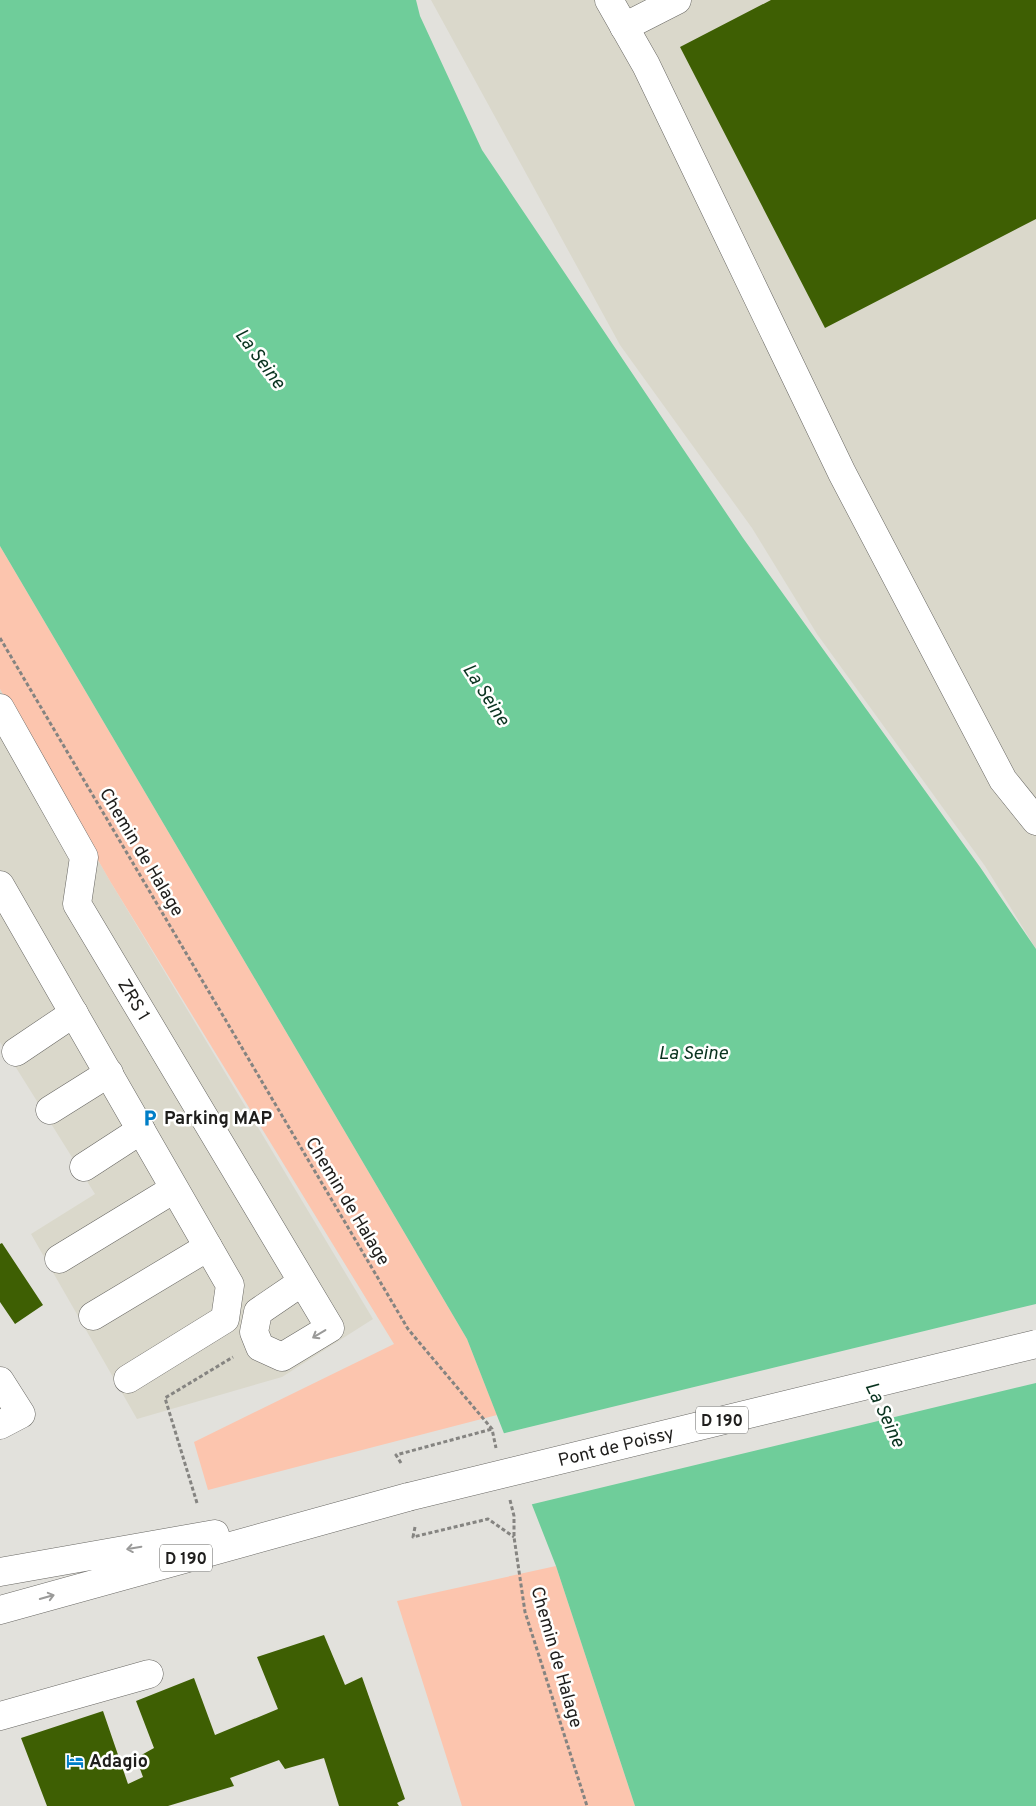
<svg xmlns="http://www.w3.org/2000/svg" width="1036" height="1806" viewBox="0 0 1036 1806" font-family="Overpass,sans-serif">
  <rect width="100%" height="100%" fill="#e2e1dc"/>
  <path fill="#dad8cb" d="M431,0H1036V949L985,866L817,634L752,528L620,345Z
    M0,689L110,881L373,1319L282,1377L137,1419L31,1234L95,1194L0,1042Z"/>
  <path fill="#fcc5ae" d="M0,546L467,1339L497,1415L208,1490L194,1442L394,1344L110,881L0,689Z
    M556,1566L635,1806H462L397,1601Z"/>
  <path fill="#6fcd9a" d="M0,0H416L420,16L482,150L743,538L980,867L1036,949V1806H635L556,1566L467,1339L0,546Z"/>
  <path fill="#e2e1dc" d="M1036,1304V1383L529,1505L501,1434Z"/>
  <path fill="#3e5f03" d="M771,0H1036V219L825,328L680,47Z
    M2,1243L43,1305L15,1324L0,1302V1244Z
    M324,1635L345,1685L362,1677L405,1799L397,1803L399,1806H339L324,1758L285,1769L279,1760L230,1778L234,1786L168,1806H47L21,1738L103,1711L128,1784L143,1777L136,1758L154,1748L136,1701L194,1678L215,1735L278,1709L257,1657Z"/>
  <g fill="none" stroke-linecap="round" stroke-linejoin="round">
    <g stroke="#686763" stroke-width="29">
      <g id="minor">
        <path d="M609,0L646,65L842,473L1003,780L1036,821"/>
        <path d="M624,27L677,0"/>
        <path id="s1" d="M0,708L84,857L77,904L330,1328L282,1357L260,1347L254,1332L258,1312L302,1282"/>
        <path d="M0,885L230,1285L225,1319L128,1379"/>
        <path d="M16,1052L74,1013"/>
        <path d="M50,1110L109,1073"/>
        <path d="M84,1167L141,1130"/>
        <path d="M59,1259L174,1189"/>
        <path d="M93,1316L208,1247"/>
        <path d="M0,1381L21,1414L0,1425"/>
        <path d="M0,1716L149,1674"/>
      </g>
    </g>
    <g stroke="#686763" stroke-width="29">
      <path id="major" d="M0,1572L215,1534
        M0,1610L408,1497"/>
    </g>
    <path stroke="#858481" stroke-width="3" stroke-dasharray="4 2.5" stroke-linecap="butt" d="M0,638L408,1329L492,1429L496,1448
      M401,1463L396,1455L492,1429
      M510,1500L514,1516V1537L525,1612L587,1806
      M197,1503L165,1398L233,1357
      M415,1527L413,1537L488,1519L514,1537"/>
    <use href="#minor" stroke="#fff" stroke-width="28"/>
    <use href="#major" stroke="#fff" stroke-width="28"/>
    <g stroke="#686763" stroke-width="29" stroke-linecap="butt">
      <g id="major-bridge">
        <path id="s2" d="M408,1497L1036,1344"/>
      </g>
    </g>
    <use href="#major-bridge" stroke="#fff" stroke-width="28"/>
  </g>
  <defs><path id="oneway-shaft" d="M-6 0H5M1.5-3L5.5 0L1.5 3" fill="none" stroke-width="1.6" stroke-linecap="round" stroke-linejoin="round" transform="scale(1.25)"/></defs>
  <g stroke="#9a9a99">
    <use href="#oneway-shaft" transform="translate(319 1334) rotate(149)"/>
    <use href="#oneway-shaft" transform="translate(134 1548) rotate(170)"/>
    <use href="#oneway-shaft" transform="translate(47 1597) rotate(-16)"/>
  </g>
  <defs>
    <g id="parking-bare" transform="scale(1.35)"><path d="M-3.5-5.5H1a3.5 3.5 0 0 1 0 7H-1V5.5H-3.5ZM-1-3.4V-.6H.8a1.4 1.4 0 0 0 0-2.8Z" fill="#007ec7" stroke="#fffffe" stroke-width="2.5" paint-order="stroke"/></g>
    <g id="hotel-bare" transform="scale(1.35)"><path d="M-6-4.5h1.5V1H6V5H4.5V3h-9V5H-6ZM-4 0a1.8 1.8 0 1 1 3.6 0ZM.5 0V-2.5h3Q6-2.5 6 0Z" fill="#007ec7" stroke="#fffffe" stroke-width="2.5" paint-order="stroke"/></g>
  </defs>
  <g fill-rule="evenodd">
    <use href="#parking-bare" x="150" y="1118"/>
    <use href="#hotel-bare" x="75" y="1761"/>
  </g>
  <g text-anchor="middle" stroke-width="5" stroke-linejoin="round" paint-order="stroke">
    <g fill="#fffffe" stroke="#626260" stroke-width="1">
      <rect x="696" y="1406.5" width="52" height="27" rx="4"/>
      <rect x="160" y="1544.5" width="52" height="27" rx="4"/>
    </g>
    <g font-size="16" font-weight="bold" fill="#1f1e1c">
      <text x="722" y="1426">D 190</text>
      <text x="186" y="1564">D 190</text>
    </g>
    <g font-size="18" fill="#1f1e1c" stroke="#fffffe">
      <text transform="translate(142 852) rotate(59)" y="6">Chemin de Halage</text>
      <text dy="6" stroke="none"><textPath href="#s1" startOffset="330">ZRS 1</textPath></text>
      <text transform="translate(348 1201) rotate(59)" y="6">Chemin de Halage</text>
      <text dy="6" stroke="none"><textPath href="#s2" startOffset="214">Pont de Poissy</textPath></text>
      <text transform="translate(557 1657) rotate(74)" y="6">Chemin de Halage</text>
    </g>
    <g font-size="18" font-weight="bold" fill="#1f1e1c" stroke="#fffffe" text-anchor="start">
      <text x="164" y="1124">Parking MAP</text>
      <text x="89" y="1767">Adagio</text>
    </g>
    <g font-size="19" font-style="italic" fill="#09331f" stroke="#fffffe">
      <text transform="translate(261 358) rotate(53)" y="7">La Seine</text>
      <text transform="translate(487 694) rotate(57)" y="7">La Seine</text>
      <text x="693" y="1059">La Seine</text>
      <text transform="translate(886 1414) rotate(65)" y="7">La Seine</text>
    </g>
  </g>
</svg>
